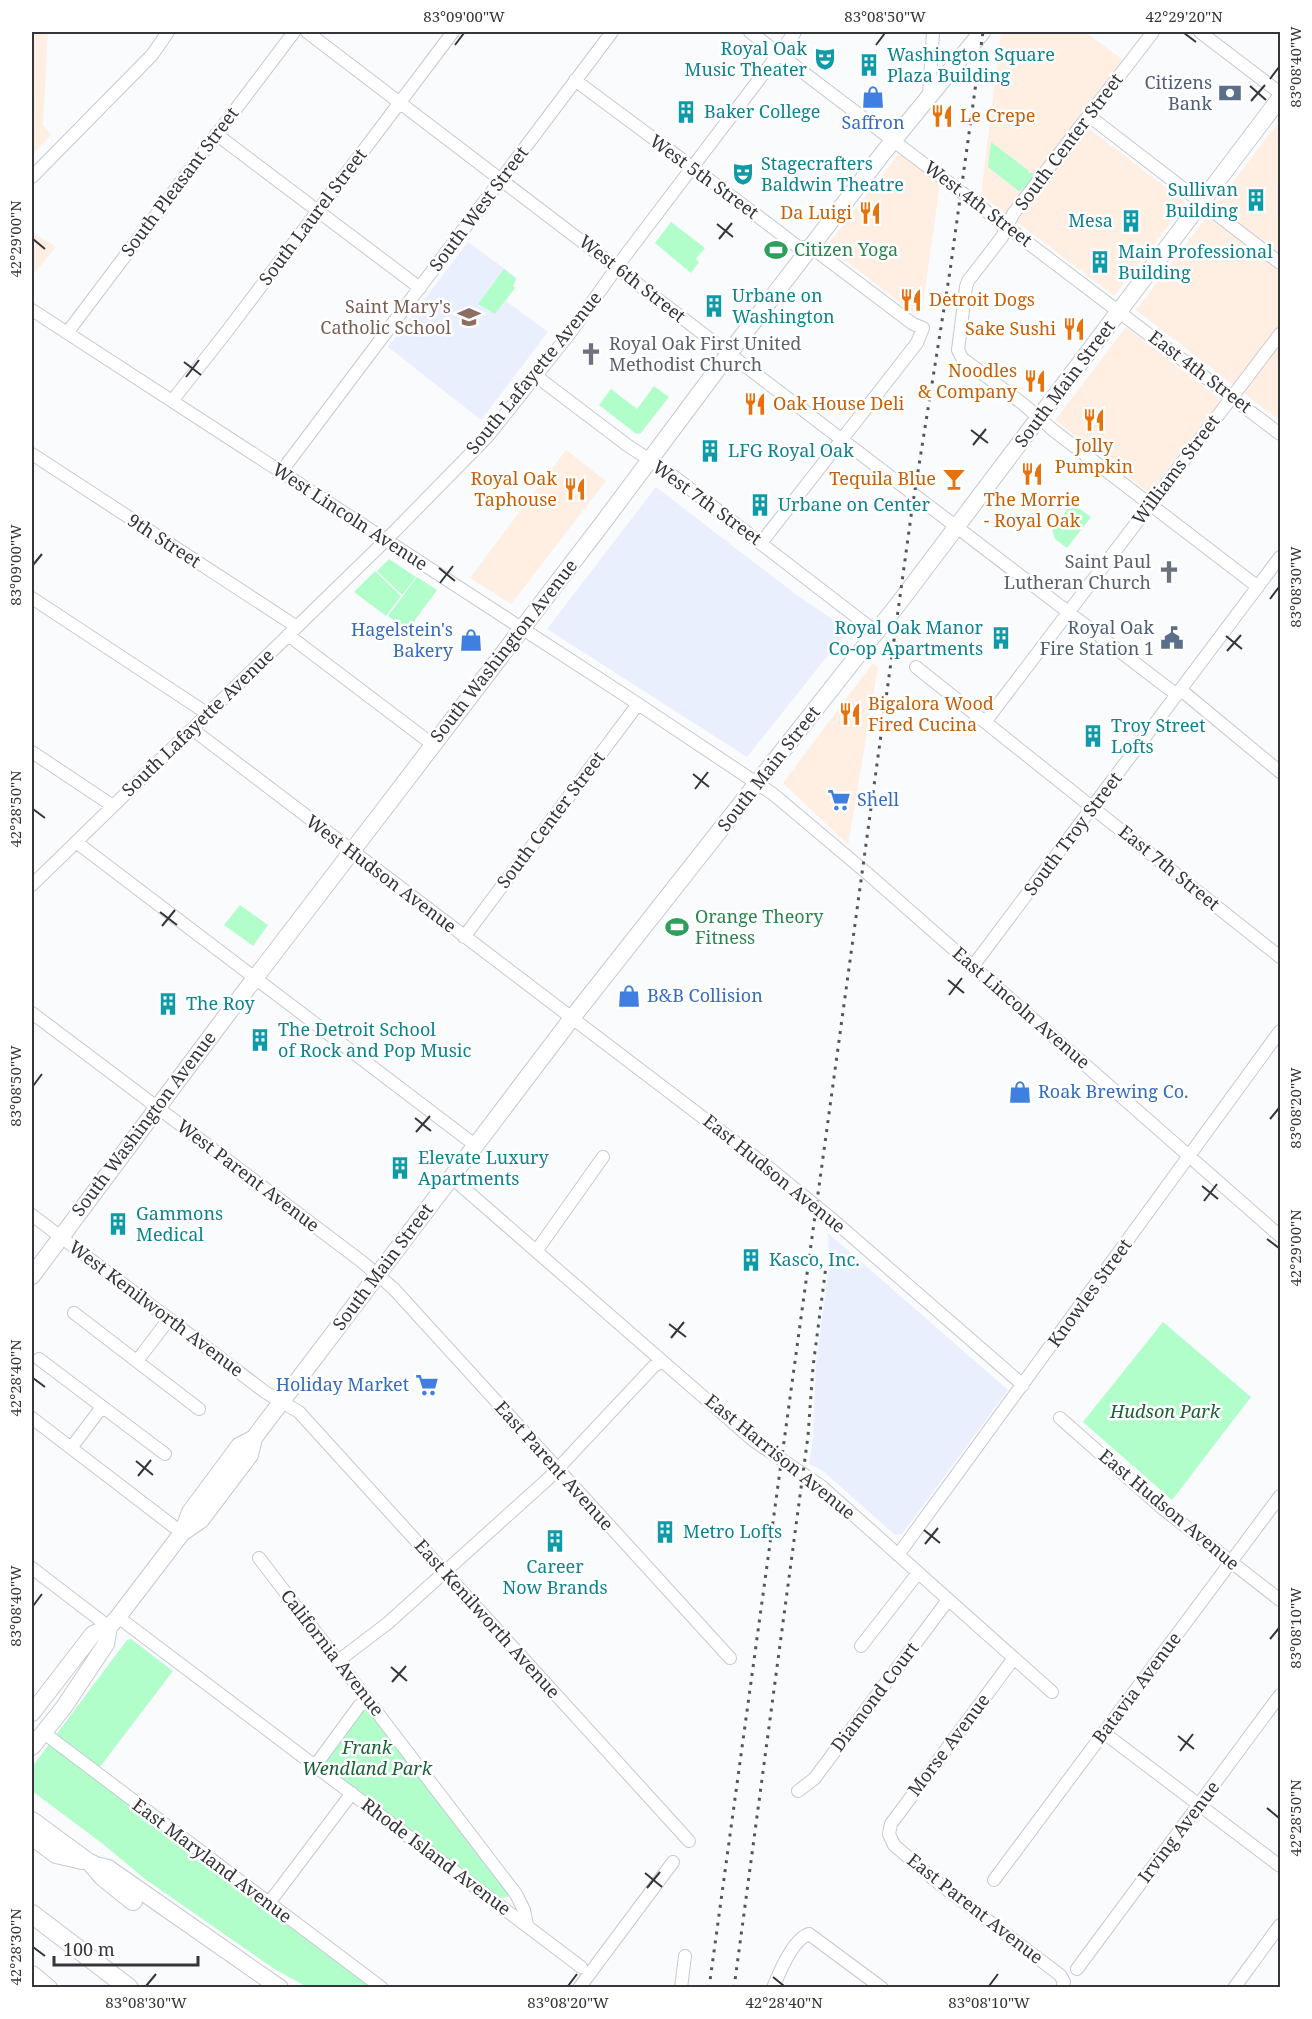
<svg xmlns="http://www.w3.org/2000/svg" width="1312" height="2019" viewBox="0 0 1312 2019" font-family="'Noto Serif',serif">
  <rect width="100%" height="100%" fill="#fafbfd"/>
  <path fill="#ffeee2" d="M32,32H48L43,125L51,135L32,155Z
    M1001,32H1085L1123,60L1077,119L1186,203L1114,296L981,195Z
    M1280,120V421L1136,310Z
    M897,156H902L940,184L922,310L916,315L829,248L828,244Z
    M32,232L56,247L32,276Z
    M1126,327L1221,400L1149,493L1055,420Z
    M566,450L606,481L511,604L470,578Z
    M873,663L878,667L848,845L783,783Z"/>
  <path fill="#eaeffe" d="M468,242L517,278L513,286L515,288L506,301L548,332L481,420L388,347Z
    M656,487L798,596L848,630L747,757L547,629Z
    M828,1233L1008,1390L902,1534L895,1535L823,1471L809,1464L813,1437L816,1365L829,1266Z"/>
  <path fill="#b1feca" d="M991,142L1029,171L1028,173H1034L1036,177L1027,187L1023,188L1020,192L988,167Z
    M671,222L705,248L696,259L699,262L691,273L655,243Z
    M504,269L516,279L513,286L515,288L495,314L478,304Z
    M654,386L669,397L640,434L635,433L599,405L611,389L637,409Z
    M1072,503L1091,517L1067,548L1055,539L1052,529Z
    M389,559L416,577L402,595L377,571Z
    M375,571L401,596L386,616L354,592Z
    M417,577L437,590L407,631L388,616Z
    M240,905L268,925L253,946L224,925Z
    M1163,1322L1251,1397L1172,1500L1083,1422Z
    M131,1639L173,1671L93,1776L374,1987H307L273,1968L145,1879L103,1844L32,1791V1767L127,1640Z
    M367,1707L508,1891V1897L499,1898L326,1766V1760Z"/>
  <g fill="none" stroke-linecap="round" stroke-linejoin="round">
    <g stroke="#c5c9d4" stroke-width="14">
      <path id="minor" d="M307,32L1177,695
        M750,32L1280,434
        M1153,32L1013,214L1002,237L968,281L966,287L958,350L962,358L1023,404L1053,430L1258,587
        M1200,32L1280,93
        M575,80C649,136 725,190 798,247H811L913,324L923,328L917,343L761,543
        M929,95L933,32
        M1089,116L1280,263
        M216,134L420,288
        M32,177L152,55L168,32
        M32,310L626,696L773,794L868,874L1280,1236
        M67,333L294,32
        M536,376L627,445L668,472L876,632
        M172,401L228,330L453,32
        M32,454L297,627
        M281,472L612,32
        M32,598L208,714
        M288,635L432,744
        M916,667L1280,957
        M1181,690L1280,772
        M985,722L1280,334
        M192,729L768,1167L833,1220L1023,1385
        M32,752L113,806
        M76,842L475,1145
        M32,885L386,540L488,436L570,333L625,256L795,32
        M464,937L638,704
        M973,966L1280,557
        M32,1013L361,1261L393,1288L730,1658
        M451,1177L754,1441L821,1486L1052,1692
        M32,1215L265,1392L299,1412L689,1841
        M537,1250L603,1157
        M74,1313L199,1409
        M39,1359L165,1454
        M137,1361L169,1319
        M32,1418L182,1533
        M1060,1418L1162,1508L1280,1600
        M71,1448L102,1407
        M898,1555L1280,1031
        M259,1558L516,1894L524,1910L527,1925
        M32,1568L109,1627
        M118,1617L581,1967
        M861,1646L918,1573
        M1014,1658L891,1824L889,1834L894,1845L937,1882L1060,1975L1064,1982L1062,1988
        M338,1661L388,1623L549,1478L654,1366L662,1361
        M44,1733L382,1988
        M1104,1733L1280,1866
        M315,1766L359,1706L368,1700
        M798,1791L814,1779L948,1600
        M994,1880L1280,1496
        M269,1903L352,1793
        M1077,1969L1280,1695
        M579,1988L673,1862
        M681,1988L685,1956
        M773,1988C779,1973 793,1939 809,1934L882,1988
        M1234,1988L1280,1925"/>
    </g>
    <g stroke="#c5c9d4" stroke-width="18">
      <path id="major" d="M32,1276L220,1024L605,520L737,343L883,153L982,32
        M182,1533L201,1520L250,1455L254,1438L572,1018L899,603L1280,98
        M32,1713L93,1634L109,1627L118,1617L182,1533L190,1512L239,1446L254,1438
        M32,1747L64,1707L106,1644L109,1627
        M32,1820L92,1864L108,1868L280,1988
        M32,1837L56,1855L82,1861
        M32,1974L49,1988"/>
    </g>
    <g stroke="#c5c9d4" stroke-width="20">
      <path id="highway" d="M92,1864L103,1877L133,1901
        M32,1914L129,1988"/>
    </g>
    <use href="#minor" stroke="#fff" stroke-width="12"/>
    <use href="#major" stroke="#fff" stroke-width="16"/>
    <use href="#highway" stroke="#fff" stroke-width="18"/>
    <path stroke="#545659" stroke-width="3" stroke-dasharray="3 6" stroke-linecap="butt" d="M709,1988L912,509L950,271L983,32
      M734,1988L808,1436L813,1367L826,1266"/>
  </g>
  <path fill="none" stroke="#34363a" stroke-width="2" d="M1184,33L1196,42M455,45L464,33M876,45L885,33M1270,79L1279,67M1250,86L1266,100M1251,101L1265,85M717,224L733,237M33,239L45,249M719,239L732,223M184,362L201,375M186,377L199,360M971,430L988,443M973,445L986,429M33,565L42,554M439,568L455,581M440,583L453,566M1270,599L1279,587M1226,636L1242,649M1227,651L1241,635M693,774L709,787M695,789L708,772M33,809L45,818M160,912L177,925M162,926L175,910M948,980L964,993M949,995L962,978M33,1086L42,1074M415,1118L431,1131M1270,1119L1279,1108M416,1132L430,1116M1202,1186L1218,1199M1204,1201L1217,1184M1267,1239L1279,1248M669,1324L686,1337M671,1338L684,1322M33,1378L45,1387M136,1461L153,1475M138,1476L151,1460M924,1530L940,1543M925,1544L938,1528M33,1606L42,1594M1270,1639L1279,1628M391,1667L407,1681M392,1682L406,1666M1178,1736L1194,1749M1180,1751L1193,1734M1267,1808L1279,1818M645,1873L662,1887M647,1888L660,1872M33,1947L45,1956M773,1977L784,1986M146,1986L156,1974M568,1986L577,1974M989,1986L998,1974"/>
  <defs>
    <g id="theatre-bare" transform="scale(1.8)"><path d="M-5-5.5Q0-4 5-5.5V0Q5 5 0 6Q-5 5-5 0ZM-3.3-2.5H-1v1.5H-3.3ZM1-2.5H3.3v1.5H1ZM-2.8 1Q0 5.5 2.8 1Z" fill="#0f9aa8" stroke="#fff" stroke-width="2.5" paint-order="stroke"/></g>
    <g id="building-bare" transform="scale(1.8)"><path d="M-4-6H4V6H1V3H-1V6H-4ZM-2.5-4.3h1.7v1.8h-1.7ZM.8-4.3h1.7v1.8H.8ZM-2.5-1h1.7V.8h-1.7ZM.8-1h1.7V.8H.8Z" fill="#0f9aa8" stroke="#fff" stroke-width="2.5" paint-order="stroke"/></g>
    <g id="bank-bare" transform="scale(1.8)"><path d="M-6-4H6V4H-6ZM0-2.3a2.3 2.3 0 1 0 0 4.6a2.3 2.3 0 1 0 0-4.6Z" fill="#5c6f8a" stroke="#fff" stroke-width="2.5" paint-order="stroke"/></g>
    <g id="shop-bare" transform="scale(1.8)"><path d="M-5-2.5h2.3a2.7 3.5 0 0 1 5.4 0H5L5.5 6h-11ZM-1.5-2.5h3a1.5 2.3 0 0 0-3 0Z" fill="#3f7fe0" stroke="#fff" stroke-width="2.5" paint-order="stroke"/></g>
    <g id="restaurant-bare" transform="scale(1.8)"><path d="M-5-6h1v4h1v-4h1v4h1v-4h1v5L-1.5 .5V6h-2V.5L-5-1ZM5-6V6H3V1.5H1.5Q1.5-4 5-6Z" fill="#e8710a" stroke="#fff" stroke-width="2.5" paint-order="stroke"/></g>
    <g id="stadium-bare" transform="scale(1.8)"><path d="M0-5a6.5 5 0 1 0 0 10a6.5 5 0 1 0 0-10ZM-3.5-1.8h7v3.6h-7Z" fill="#2e9e5b" stroke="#fff" stroke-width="2.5" paint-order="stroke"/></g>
    <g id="school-bare" transform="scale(1.8)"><path d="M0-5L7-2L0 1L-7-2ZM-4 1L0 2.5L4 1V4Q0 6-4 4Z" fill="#8d6e63" stroke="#fff" stroke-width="2.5" paint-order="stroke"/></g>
    <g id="church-bare" transform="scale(1.8)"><path d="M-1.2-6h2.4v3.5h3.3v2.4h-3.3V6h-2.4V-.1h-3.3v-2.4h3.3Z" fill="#6b7280" stroke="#fff" stroke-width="2.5" paint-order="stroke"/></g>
    <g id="bar-bare" transform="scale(1.8)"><path d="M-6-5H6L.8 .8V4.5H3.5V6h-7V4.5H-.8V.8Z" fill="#e8710a" stroke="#fff" stroke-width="2.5" paint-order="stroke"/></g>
    <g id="civic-bare" transform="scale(1.8)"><path d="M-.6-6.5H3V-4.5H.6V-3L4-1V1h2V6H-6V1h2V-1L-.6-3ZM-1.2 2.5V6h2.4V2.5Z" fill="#5c6f8a" stroke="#fff" stroke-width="2.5" paint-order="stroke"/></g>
    <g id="supermarket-bare" transform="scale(1.8)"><path d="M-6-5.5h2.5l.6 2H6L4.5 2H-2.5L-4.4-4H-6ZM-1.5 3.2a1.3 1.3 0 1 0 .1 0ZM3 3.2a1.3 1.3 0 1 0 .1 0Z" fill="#3f7fe0" stroke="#fff" stroke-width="2.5" paint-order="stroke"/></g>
  </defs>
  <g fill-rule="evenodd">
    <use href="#theatre-bare" x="825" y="59"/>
    <use href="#building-bare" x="869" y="65"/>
    <use href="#bank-bare" x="1230" y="93"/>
    <use href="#shop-bare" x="873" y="97"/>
    <use href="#building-bare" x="686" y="112"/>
    <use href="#restaurant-bare" x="942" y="116"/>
    <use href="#theatre-bare" x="743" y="174"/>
    <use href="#building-bare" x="1256" y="200"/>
    <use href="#restaurant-bare" x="870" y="213"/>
    <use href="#building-bare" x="1131" y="221"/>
    <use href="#stadium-bare" x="776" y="250"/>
    <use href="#building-bare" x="1100" y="262"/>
    <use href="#restaurant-bare" x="911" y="300"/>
    <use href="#building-bare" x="714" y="306"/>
    <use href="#school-bare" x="469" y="317"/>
    <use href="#restaurant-bare" x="1074" y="329"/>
    <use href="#church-bare" x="591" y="354"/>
    <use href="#restaurant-bare" x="1035" y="381"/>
    <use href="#restaurant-bare" x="755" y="404"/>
    <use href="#restaurant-bare" x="1094" y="420"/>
    <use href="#building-bare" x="710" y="451"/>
    <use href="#restaurant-bare" x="1032" y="474"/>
    <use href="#bar-bare" x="954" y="479"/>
    <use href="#restaurant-bare" x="575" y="489"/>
    <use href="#building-bare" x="760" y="505"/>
    <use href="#church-bare" x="1169" y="572"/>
    <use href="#building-bare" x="1001" y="638"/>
    <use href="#civic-bare" x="1172" y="638"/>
    <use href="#shop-bare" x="471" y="640"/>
    <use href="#restaurant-bare" x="850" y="714"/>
    <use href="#building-bare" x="1093" y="736"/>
    <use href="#supermarket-bare" x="839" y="800"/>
    <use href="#stadium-bare" x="677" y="927"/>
    <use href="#shop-bare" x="629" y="996"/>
    <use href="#building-bare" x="168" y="1004"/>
    <use href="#building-bare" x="260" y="1040"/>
    <use href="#shop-bare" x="1020" y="1092"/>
    <use href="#building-bare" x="400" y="1168"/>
    <use href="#building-bare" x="118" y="1224"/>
    <use href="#building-bare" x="751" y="1260"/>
    <use href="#supermarket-bare" x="427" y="1385"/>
    <use href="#building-bare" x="665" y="1532"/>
    <use href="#building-bare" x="555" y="1541"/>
  </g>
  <g text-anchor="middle" stroke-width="5" stroke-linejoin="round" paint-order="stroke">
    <g font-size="18" fill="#0d838f" stroke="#fff" text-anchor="start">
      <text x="807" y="55" text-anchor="end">Royal Oak<tspan x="807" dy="21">Music Theater</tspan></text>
      <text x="887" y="61">Washington Square<tspan x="887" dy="21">Plaza Building</tspan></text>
      <text x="704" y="118">Baker College</text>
      <text x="761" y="170">Stagecrafters<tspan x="761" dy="21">Baldwin Theatre</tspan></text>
      <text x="1238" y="196" text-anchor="end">Sullivan<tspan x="1238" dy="21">Building</tspan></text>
      <text x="1113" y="227" text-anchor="end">Mesa</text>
      <text x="1118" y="258">Main Professional<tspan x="1118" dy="21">Building</tspan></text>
      <text x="732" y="302">Urbane on<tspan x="732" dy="21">Washington</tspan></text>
      <text x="728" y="457">LFG Royal Oak</text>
      <text x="778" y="511">Urbane on Center</text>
      <text x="983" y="634" text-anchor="end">Royal Oak Manor<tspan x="983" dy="21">Co-op Apartments</tspan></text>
      <text x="1111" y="732">Troy Street<tspan x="1111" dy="21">Lofts</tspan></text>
      <text x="186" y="1010">The Roy</text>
      <text x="278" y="1036">The Detroit School<tspan x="278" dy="21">of Rock and Pop Music</tspan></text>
      <text x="418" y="1164">Elevate Luxury<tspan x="418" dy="21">Apartments</tspan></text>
      <text x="136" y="1220">Gammons<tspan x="136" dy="21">Medical</tspan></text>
      <text x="769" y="1266">Kasco, Inc.</text>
      <text x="683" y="1538">Metro Lofts</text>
      <text x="555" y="1573" text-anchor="middle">Career<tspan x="555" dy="21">Now Brands</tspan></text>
    </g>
    <g font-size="18" fill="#4e5e75" stroke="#fff" text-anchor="end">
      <text x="1212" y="89">Citizens<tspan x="1212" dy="21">Bank</tspan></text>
      <text x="1154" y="634">Royal Oak<tspan x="1154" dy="21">Fire Station 1</tspan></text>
    </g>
    <g font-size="18" fill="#c56008" stroke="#fff" text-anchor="end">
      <text x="960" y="122" text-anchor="start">Le Crepe</text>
      <text x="852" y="219">Da Luigi</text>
      <text x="929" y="306" text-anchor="start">Detroit Dogs</text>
      <text x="1056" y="335">Sake Sushi</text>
      <text x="1017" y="377">Noodles<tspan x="1017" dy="21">&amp; Company</tspan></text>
      <text x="773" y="410" text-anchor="start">Oak House Deli</text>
      <text x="1094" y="452" text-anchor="middle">Jolly<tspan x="1094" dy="21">Pumpkin</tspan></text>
      <text x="557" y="485">Royal Oak<tspan x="557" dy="21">Taphouse</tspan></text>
      <text x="936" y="485">Tequila Blue</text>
      <text x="1032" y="506" text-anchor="middle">The Morrie<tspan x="1032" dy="21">- Royal Oak</tspan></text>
      <text x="868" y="710" text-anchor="start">Bigalora Wood<tspan x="868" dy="21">Fired Cucina</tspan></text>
    </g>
    <g font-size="18" fill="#366cbe" stroke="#fff" text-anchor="start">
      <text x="873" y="129" text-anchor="middle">Saffron</text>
      <text x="453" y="636" text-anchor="end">Hagelstein's<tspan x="453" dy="21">Bakery</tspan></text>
      <text x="857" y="806">Shell</text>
      <text x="647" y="1002">B&amp;B Collision</text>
      <text x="1038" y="1098">Roak Brewing Co.</text>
      <text x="409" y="1391" text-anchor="end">Holiday Market</text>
    </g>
    <g font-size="18" fill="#34363a" stroke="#fff">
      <text transform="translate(1069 142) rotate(-53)" y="6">South Center Street</text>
      <text transform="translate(704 177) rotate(36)" y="6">West 5th Street</text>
      <text transform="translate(180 182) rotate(-53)" y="6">South Pleasant Street</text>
      <text transform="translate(978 204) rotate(37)" y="6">West 4th Street</text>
      <text transform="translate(479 209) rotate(-53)" y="6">South West Street</text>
      <text transform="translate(313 217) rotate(-53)" y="6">South Laurel Street</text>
      <text transform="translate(632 279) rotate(38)" y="6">West 6th Street</text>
      <text transform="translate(1200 372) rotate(37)" y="6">East 4th Street</text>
      <text transform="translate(534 373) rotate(-51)" y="6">South Lafayette Avenue</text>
      <text transform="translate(1065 384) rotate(-53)" y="6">South Main Street</text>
      <text transform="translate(1176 470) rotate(-53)" y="6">Williams Street</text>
      <text transform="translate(707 503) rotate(36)" y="6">West 7th Street</text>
      <text transform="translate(350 517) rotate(33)" y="6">West Lincoln Avenue</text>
      <text transform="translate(164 541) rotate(33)" y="6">9th Street</text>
      <text transform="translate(504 651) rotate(-52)" y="6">South Washington Avenue</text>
      <text transform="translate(198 723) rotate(-44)" y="6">South Lafayette Avenue</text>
      <text transform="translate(769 769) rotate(-52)" y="6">South Main Street</text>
      <text transform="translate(551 820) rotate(-53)" y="6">South Center Street</text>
      <text transform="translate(1073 834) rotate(-53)" y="6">South Troy Street</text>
      <text transform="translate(1169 868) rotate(39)" y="6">East 7th Street</text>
      <text transform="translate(381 874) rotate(37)" y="6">West Hudson Avenue</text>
      <text transform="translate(1021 1008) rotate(41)" y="6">East Lincoln Avenue</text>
      <text transform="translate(144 1124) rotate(-53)" y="6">South Washington Avenue</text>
      <text transform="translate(774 1174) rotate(39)" y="6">East Hudson Avenue</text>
      <text transform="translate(248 1176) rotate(37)" y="6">West Parent Avenue</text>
      <text transform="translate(383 1267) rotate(-53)" y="6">South Main Street</text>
      <text transform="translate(1090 1293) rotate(-54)" y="6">Knowles Street</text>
      <text transform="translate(156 1309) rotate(37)" y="6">West Kenilworth Avenue</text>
      <text transform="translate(780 1457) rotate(39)" y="6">East Harrison Avenue</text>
      <text transform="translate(554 1466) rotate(48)" y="6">East Parent Avenue</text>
      <text transform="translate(1169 1510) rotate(40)" y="6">East Hudson Avenue</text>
      <text transform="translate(487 1619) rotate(48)" y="6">East Kenilworth Avenue</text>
      <text transform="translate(332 1653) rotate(52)" y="6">California Avenue</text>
      <text transform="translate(1137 1688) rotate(-53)" y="6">Batavia Avenue</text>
      <text transform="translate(875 1697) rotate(-53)" y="6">Diamond Court</text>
      <text transform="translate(949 1745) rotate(-53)" y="6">Morse Avenue</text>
      <text transform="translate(1179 1832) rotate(-53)" y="6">Irving Avenue</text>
      <text transform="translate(436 1857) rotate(37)" y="6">Rhode Island Avenue</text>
      <text transform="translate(212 1861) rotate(37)" y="6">East Maryland Avenue</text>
      <text transform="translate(975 1909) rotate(38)" y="6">East Parent Avenue</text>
    </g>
    <g font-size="18" fill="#27864d" stroke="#fff" text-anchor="start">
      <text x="794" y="256">Citizen Yoga</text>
      <text x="695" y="923">Orange Theory<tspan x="695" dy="21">Fitness</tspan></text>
    </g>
    <g font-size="18" fill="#785e54" stroke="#fff" text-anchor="end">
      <text x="451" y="313">Saint Mary's<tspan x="451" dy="21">Catholic School</tspan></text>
    </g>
    <g font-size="18" fill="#5b616d" stroke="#fff" text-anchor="start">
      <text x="609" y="350">Royal Oak First United<tspan x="609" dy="21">Methodist Church</tspan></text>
      <text x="1151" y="568" text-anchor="end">Saint Paul<tspan x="1151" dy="21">Lutheran Church</tspan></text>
    </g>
    <g font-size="18" font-style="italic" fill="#1c6039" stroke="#fff">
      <text x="1165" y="1418">Hudson Park</text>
      <text x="367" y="1754">Frank<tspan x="367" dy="21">Wendland Park</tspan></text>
    </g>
  </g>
  <rect width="1312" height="2019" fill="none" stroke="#ffffff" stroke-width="66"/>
  <path d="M54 1956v9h144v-9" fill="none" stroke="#34363a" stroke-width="3"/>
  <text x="63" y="1956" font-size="18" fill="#34363a" stroke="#ffffff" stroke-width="4.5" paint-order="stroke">100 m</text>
  <rect x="33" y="33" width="1246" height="1953" fill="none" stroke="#34363a" stroke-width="2"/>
  <g font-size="15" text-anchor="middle" fill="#34363a">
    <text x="464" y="22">83°09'00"W</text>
    <text x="885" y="22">83°08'50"W</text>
    <text x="1184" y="22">42°29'20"N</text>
    <text transform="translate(1296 67) rotate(-90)" y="5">83°08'40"W</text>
    <text transform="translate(16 239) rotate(-90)" y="5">42°29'00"N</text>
    <text transform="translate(16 565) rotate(-90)" y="5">83°09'00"W</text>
    <text transform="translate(1296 587) rotate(-90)" y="5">83°08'30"W</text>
    <text transform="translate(16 809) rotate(-90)" y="5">42°28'50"N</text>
    <text transform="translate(16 1086) rotate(-90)" y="5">83°08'50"W</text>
    <text transform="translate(1296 1108) rotate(-90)" y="5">83°08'20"W</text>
    <text transform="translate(1296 1248) rotate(-90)" y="5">42°29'00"N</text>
    <text transform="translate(16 1378) rotate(-90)" y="5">42°28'40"N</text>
    <text transform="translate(16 1606) rotate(-90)" y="5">83°08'40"W</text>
    <text transform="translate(1296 1628) rotate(-90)" y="5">83°08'10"W</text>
    <text transform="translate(1296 1818) rotate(-90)" y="5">42°28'50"N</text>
    <text transform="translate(16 1947) rotate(-90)" y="5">42°28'30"N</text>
    <text x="146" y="2008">83°08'30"W</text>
    <text x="568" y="2008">83°08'20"W</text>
    <text x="784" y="2008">42°28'40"N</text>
    <text x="989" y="2008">83°08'10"W</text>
  </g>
</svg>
